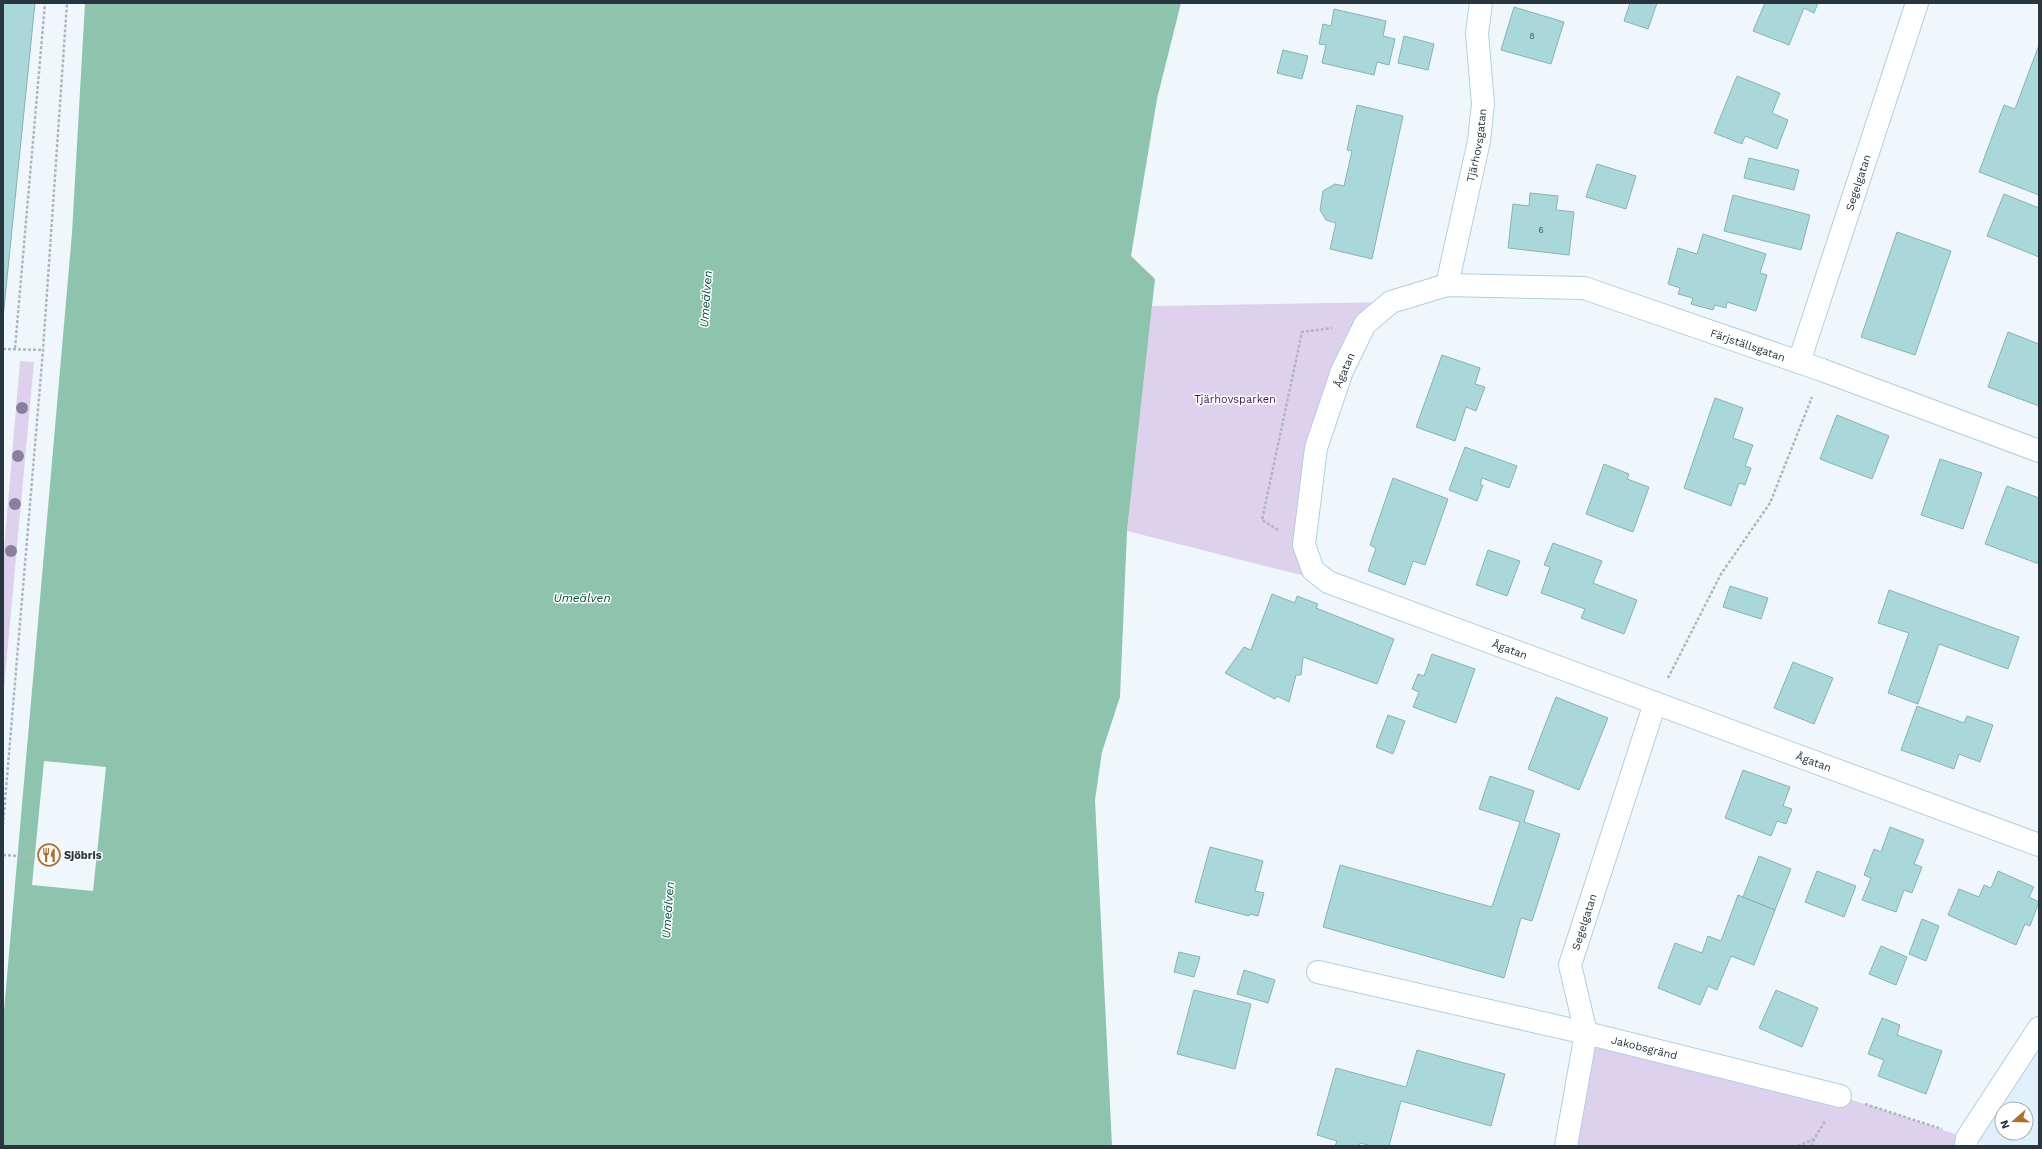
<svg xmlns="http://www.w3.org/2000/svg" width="2042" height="1149" viewBox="0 0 2042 1149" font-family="'Work Sans',sans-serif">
  <rect width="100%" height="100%" fill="#f0f7fc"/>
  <path fill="#e0f0fb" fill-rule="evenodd" d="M2039,1028V1146H1990L1967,1138ZM2002,1109H2026V1133H2002Z"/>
  <path fill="#ded1ed" d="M1391,302L1342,371L1304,545L1328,582L1127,531L1152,306Z
    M20,361L34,362L3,699V561Z
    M1586,1033L1840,1096L1967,1138L1966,1146H1566Z"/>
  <path fill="#8ec4ae" d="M85,3H1181L1157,99L1131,256L1155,279L1127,531L1120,697L1102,752L1095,800L1112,1146H3V1022L72,233Z"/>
  <path fill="#f0f7fc" d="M44,761L106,767L93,891L32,885Z"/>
  <path fill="#a9d7da" stroke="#86b3b6" d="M3,3H35L3,318Z
    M1630,3H1657L1648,29L1624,21Z
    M1765,3H1818L1814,13L1804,8L1789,45L1753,31Z
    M1514,7L1564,22L1551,64L1501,50Z
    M1334,9L1386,21L1383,36L1395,39L1389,65L1377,62L1374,75L1322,63L1326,45L1319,44L1323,24L1331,26Z
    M1404,36L1434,44L1428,70L1398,63Z
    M2039,45V195L1979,172L2004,105L2015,109Z
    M1283,50L1308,56L1302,79L1277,73Z
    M1737,76L1780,93L1772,113L1788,120L1777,149L1745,136L1742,144L1714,133Z
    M1357,105L1403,116L1372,259L1330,249L1336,223L1326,220L1320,210L1323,191L1335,184L1344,186L1352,151L1347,150Z
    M1749,158L1799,170L1794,190L1744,178Z
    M1597,164L1636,176L1626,209L1586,197Z
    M1530,193L1558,196L1556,210L1574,212L1569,255L1508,248L1513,204L1529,206Z
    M2004,194L2039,208V257L1987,236Z
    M1733,195L1810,215L1801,250L1724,231Z
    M1897,232L1951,251L1915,355L1861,337Z
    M1703,234L1766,254L1760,273L1767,275L1756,311L1727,302L1726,308L1715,305L1713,310L1691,304L1693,298L1678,294L1680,288L1668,284L1678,248L1697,254Z
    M2008,332L2039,344V406L1988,387Z
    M1442,355L1480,368L1475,384L1485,387L1476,411L1466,407L1455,441L1416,427Z
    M1715,398L1743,408L1733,438L1753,445L1745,466L1751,468L1745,485L1739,483L1731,506L1684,488Z
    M1837,415L1889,436L1872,479L1820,459Z
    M1465,447L1517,466L1509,488L1482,478L1480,485H1483L1477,501L1449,490Z
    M1940,459L1982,473L1963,529L1921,515Z
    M1604,464L1629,474L1627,479L1649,487L1633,532L1586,514Z
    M1393,478L1448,499L1425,565L1413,561L1405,585L1368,571L1376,548L1370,545Z
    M2007,486L2039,498V564L1985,544Z
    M1553,543L1602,561L1593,583L1637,600L1624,634L1581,618L1585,609L1541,593L1550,567L1544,565Z
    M1488,550L1520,561L1507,596L1476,585Z
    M1730,586L1768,598L1761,619L1723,607Z
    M1889,590L2019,637L2008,669L1939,644L1918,704L1888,693L1909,633L1878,623Z
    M1272,594L1295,603L1297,596L1318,604L1316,608L1394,639L1377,684L1303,657L1301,675H1296L1289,702L1277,696L1275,699L1225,673L1244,647L1251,650Z
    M1432,654L1475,669L1456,723L1413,707L1419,692L1412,689L1418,674L1424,676Z
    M1793,662L1833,678L1814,724L1774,708Z
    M1556,697L1608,718L1579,790L1528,769Z
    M1917,706L1964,723L1967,716L1993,725L1980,762L1959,754L1954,769L1901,750Z
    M1388,715L1405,721L1393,754L1376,747Z
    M1743,770L1790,787L1783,806L1792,809L1786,824L1777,821L1771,836L1725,818Z
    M1490,776L1534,791L1524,822L1560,834L1532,921L1521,918L1504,978L1323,927L1340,865L1492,907L1520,822L1479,809Z
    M1890,827L1924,840L1914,864L1922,867L1912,893L1904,890L1896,912L1862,900L1871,878L1864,875L1874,849L1881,852Z
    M1210,847L1263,861L1255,891L1264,893L1258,916L1250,914L1249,916L1195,902Z
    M1759,856L1791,869L1775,910L1743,897Z
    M1817,871L1856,886L1844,917L1805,902Z
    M1998,871L2034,887L2029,897L2039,902L2030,926L2025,924L2016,945L1948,915L1959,889L1979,897L1984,885L1991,888Z
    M1738,895L1775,910L1754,965L1731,956L1717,990L1708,986L1700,1005L1658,988L1675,943L1702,953L1708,936L1721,941Z
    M1922,919L1939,926L1926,961L1909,954Z
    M1881,946L1907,957L1896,985L1869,974Z
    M1179,952L1200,957L1194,977L1174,972Z
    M1244,970L1275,980L1268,1003L1237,994Z
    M1194,990L1251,1004L1235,1069L1177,1054Z
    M1776,990L1818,1008L1802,1047L1759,1028Z
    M1882,1018L1900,1025L1897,1035L1942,1051L1926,1094L1878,1076L1884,1060L1868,1054Z
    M1417,1050L1505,1074L1491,1126L1401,1101L1389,1146H1372L1360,1143L1359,1146H1335L1337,1141L1317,1135L1336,1068L1406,1087Z"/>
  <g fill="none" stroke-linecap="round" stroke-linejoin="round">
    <g stroke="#adcfe5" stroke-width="24">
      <g id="street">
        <path id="s1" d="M1447,285L1479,141L1483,104L1477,33L1481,3"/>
        <path id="s2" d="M1799,362L1917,3"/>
        <path id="s3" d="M2039,451L1822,370L1584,288L1447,285L1391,302L1365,324L1342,371L1316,448L1304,545L1313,570L1328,582L2039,845"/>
        <path id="s4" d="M1318,972L1586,1033L1840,1096"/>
        <path id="s5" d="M1566,1146L1586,1033L1570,965L1655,703"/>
        <path d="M1966,1146L1967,1138L2039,1028"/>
      </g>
    </g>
    <path stroke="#aeb7be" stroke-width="2.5" stroke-dasharray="3 2" stroke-linecap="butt" d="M15,348L45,3
      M3,349L43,350
      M1278,530L1262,520L1302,332L1332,328
      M1668,678L1721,574L1770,503L1812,397
      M3,825L43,350L67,3
      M3,855L35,857
      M1865,1104L1942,1129
      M1798,1146L1814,1139L1825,1121
      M1811,1146L1814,1139"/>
    <use href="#street" stroke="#fff" stroke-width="22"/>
  </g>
  <g fill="#8a7f9d">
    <circle cx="22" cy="408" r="6"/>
    <circle cx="18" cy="456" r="6"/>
    <circle cx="15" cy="504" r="6"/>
    <circle cx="11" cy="551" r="6"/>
  </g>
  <defs>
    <g id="restaurant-ring" transform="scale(1.15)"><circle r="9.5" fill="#fff" stroke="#ab7031" stroke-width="1.5"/><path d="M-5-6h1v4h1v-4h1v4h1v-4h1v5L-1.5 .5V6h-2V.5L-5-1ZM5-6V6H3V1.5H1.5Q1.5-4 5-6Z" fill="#ab7031"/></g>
  </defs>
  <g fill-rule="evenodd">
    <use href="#restaurant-ring" x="49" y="855"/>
  </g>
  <g text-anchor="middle" stroke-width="3" stroke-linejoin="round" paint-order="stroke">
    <g font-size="9" fill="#495e66">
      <text x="1532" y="39">8</text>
      <text x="1541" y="233">6</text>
    </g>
    <g font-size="11" fill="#29363f" stroke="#fff">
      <text dy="4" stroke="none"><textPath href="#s1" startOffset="143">Tjärhovsgatan</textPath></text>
      <text dy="4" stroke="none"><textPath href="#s2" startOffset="189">Segelgatan</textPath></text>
      <text transform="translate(1748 345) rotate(19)" y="4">Färjställsgatan</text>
      <text transform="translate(1344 370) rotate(-67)" y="4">Ågatan</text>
      <text dy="4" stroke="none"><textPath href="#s3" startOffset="1184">Ågatan</textPath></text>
      <text dy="4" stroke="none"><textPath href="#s3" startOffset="1508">Ågatan</textPath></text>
      <text dy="4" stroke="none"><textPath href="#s5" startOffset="230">Segelgatan</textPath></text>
      <text dy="4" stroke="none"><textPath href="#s4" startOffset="335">Jakobsgränd</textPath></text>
    </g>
    <g font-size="11" fill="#371c50" stroke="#fff">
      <text x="1235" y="403">Tjärhovsparken</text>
    </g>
    <g font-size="11" font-weight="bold" fill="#29363f" stroke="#fff" text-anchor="start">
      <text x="64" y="859">Sjöbris</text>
    </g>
    <g font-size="12" font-style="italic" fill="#024d39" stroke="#fff">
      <text transform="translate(706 299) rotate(-86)" y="4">Umeälven</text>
      <text x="582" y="602">Umeälven</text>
      <text transform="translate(668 910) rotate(-86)" y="4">Umeälven</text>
    </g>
  </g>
  <rect width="2042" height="1149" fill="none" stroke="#29363f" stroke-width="8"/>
  <g transform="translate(2014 1121) rotate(250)"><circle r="19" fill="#ffffff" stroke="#a9afb2"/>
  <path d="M0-3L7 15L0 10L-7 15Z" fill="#ab7031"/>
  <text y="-6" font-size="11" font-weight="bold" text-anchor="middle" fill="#29363f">N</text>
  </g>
</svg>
